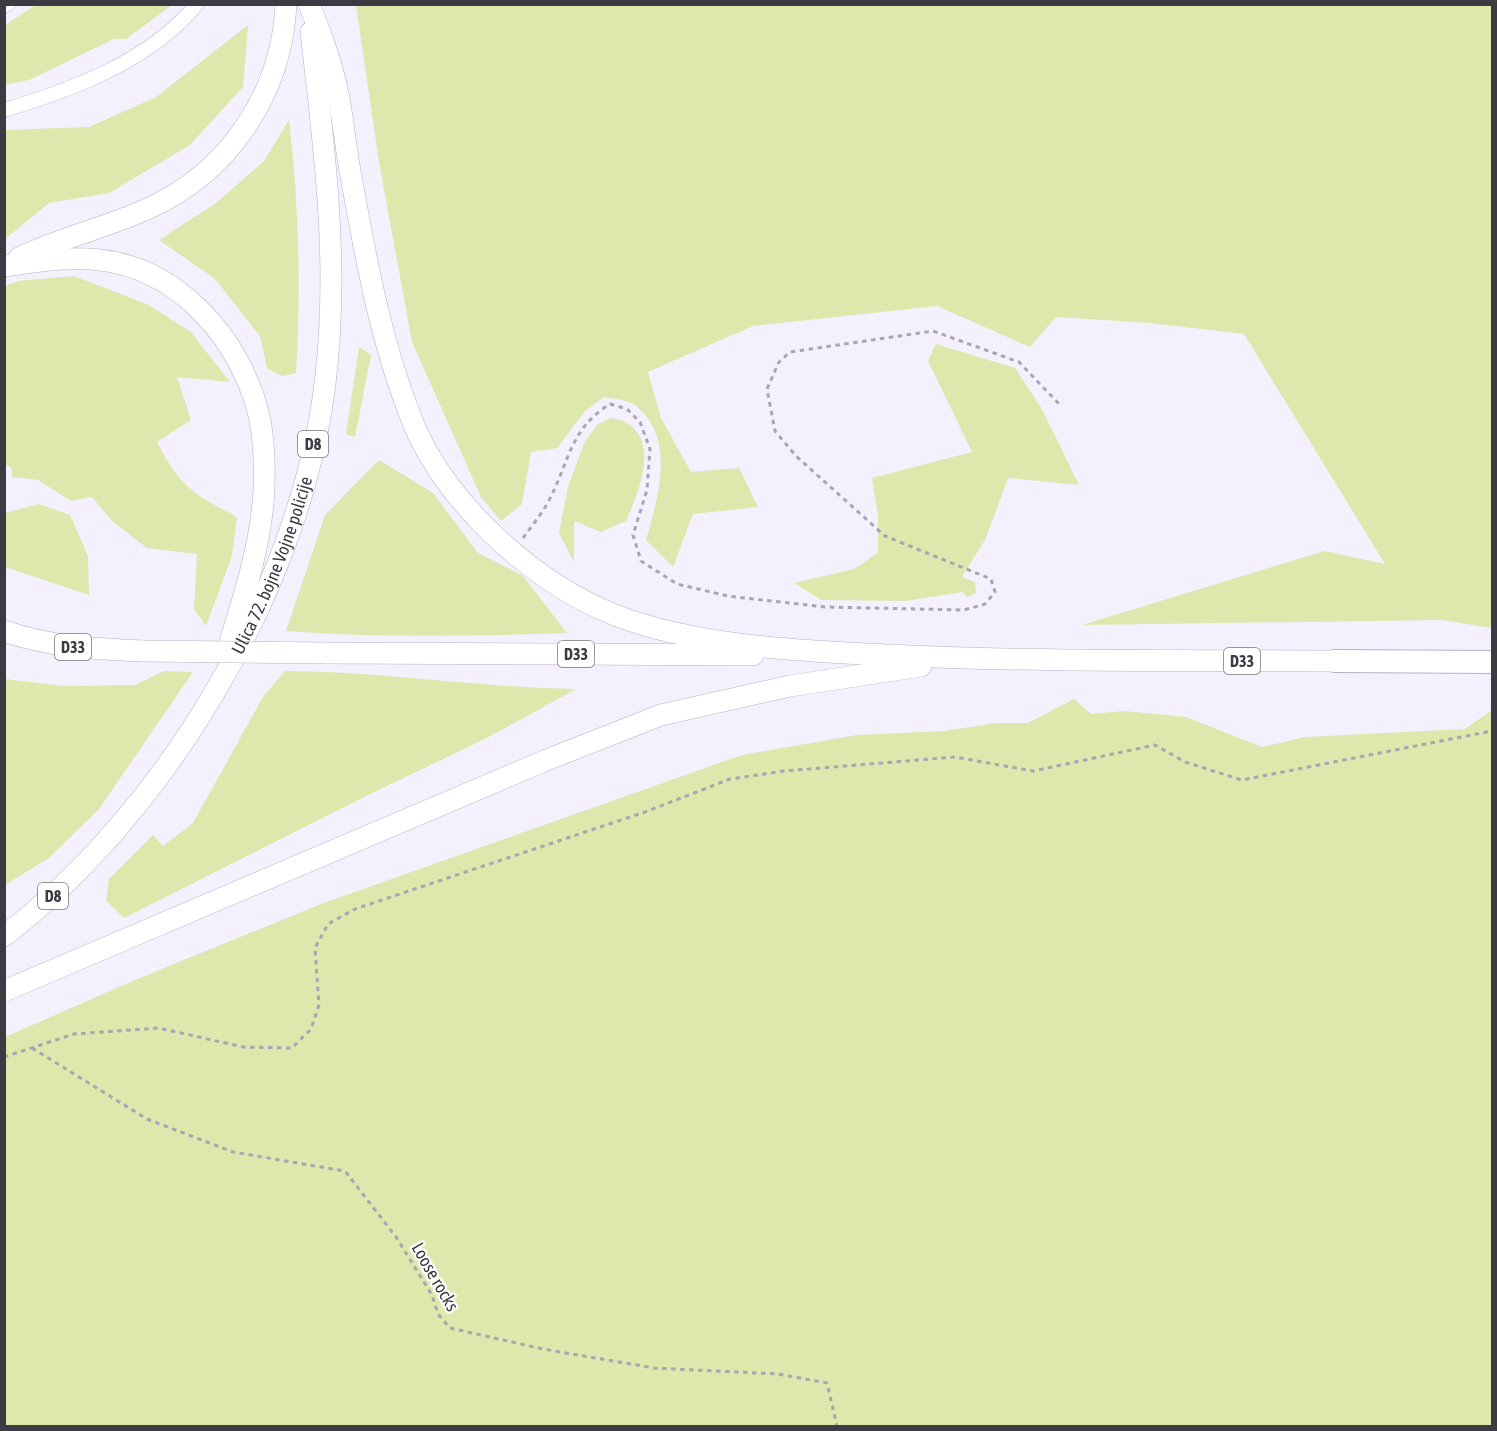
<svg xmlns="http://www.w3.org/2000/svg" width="1497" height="1431" viewBox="0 0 1497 1431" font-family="'Asap Condensed',sans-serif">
  <rect width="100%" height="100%" fill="#f4f0fe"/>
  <path fill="#dce8ac" d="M36,5V4L172,5L126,39H114L29,80L5,85V25Z
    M356,5H1492V628L1442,620L1082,625L1324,551L1385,564L1244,334L1150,323L1056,317L1030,347L937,306L753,326L648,372L661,418L691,472L739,468L758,507L693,514L673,567L646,540C658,497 677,439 635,405C628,400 613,399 604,397L585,411L557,448L531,452L522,504L501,521L481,497L412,342L379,162Z
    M248,25L243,87L190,145L109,193L49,203L5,239V130L89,127L156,97Z
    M289,120C299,205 301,287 296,373L282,376L267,368L260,336L215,279L159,240L216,203L264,161Z
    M74,276L149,305L191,332L230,382L177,377L191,420L157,442C180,487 193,494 237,517L232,556L206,626L194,609L197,554L147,548L112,521L92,497L71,501L38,480L12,477L11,467L5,464V286L18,281Z
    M936,344L1015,368L1042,409L1079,485L1008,478L986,538L962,577L975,582L976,593L967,597L963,592L905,601L821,600L794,583L854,569L878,553V516L872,478L972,452L928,361Z
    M359,347L371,355L355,437L346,434Z
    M612,418C665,429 640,489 626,521L601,532L574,521V562L559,533L568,486L585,441L598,424Z
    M379,460L433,493L478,553L523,576L567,633C473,636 380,638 286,631L325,515Z
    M39,504L70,515L88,556L89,595L5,567V513Z
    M164,671L193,672L99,809L49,858L5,885V679L64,686L135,685Z
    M285,671C382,671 479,688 576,689L487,738L368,795L124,918L106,901L109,879L153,835L163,846L193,823L263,697Z
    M1074,699L1091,714L1124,711L1186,717L1262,747L1305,737L1465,729L1492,710V1426H5V1037L135,980L321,904L742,755L857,735L944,731L996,723H1028Z"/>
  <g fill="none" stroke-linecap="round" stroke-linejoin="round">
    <g stroke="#b7b0c6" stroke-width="15">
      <path id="minor" d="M4,6L8,4
        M4,110C72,90 150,61 197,4"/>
    </g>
    <g stroke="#b7b0c6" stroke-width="22">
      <g id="primary">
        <path d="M309,4C321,34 332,63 338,94C343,118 345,142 349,165C365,254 380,342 414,425C448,505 534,583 615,615C694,646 801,651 886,655C1035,662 1185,660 1335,661"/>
        <path d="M19,258C60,238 105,228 147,209C229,173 282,93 286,4"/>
        <path d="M4,266C36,262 68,256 100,260C174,268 231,330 254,398C264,426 265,458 264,488C262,541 244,597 228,648"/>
        <path d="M4,631C50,647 96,649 144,651"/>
        <path d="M326,653L753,655"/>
        <path id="s1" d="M4,936C169,810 304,581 326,375C339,260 324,146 311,32"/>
        <path d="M4,991L544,761L661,715L790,686L921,666"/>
      </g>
    </g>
    <g stroke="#b7b0c6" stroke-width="24">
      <path id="trunk" d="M1335,661L1492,662"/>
    </g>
    <path stroke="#a9a5b1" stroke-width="3" stroke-dasharray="4.5 4.5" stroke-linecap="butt" d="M523,538C531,527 540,516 547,504C569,465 568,430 610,404L627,409L640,422L650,449L647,490L633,535L641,561L677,584L728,596L825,607L964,610L985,604L995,592L991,579L885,536L796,456L775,431L767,389L779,362L790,352L933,331L1019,362L1061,406
      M32,1048L147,1119L233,1152L345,1171L396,1237L432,1295L438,1314L450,1328L543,1349L654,1368L778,1374L827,1383L837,1426
      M4,1057L74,1034L159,1028L243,1047L292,1048L311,1029L319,1005L315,948L328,924L355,909L645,812L730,779L784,771L955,757L1033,771L1155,745L1185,762L1242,780L1492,731"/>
    <use href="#minor" stroke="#fff" stroke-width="14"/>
    <use href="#primary" stroke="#fff" stroke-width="21"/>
    <use href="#trunk" stroke="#fff" stroke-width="22"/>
    <g stroke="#b7b0c6" stroke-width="22" stroke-linecap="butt">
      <path id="primary-bridge" d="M144,651L326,653"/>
    </g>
    <use href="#primary-bridge" stroke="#fff" stroke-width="21"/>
  </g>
  <g text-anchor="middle" stroke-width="4.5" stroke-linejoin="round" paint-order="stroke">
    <g fill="#fff" stroke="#77757b" stroke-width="1.5">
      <rect x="298" y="431" width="30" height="26" rx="4.5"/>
      <rect x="55" y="634" width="36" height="26" rx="4.5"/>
      <rect x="558" y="641" width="36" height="26" rx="4.5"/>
      <rect x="1224" y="648" width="36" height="26" rx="4.5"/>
      <rect x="38" y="883" width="30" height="26" rx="4.5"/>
    </g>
    <g font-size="16" font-weight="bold" fill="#3d3a43">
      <text x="313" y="450">D8</text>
      <text x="73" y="653">D33</text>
      <text x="576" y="660">D33</text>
      <text x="1242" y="667">D33</text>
      <text x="53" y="902">D8</text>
    </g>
    <g font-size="18" fill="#3d3a43" stroke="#fff">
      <text dy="6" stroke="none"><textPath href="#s1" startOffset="464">Ulica 72. bojne Vojne policije</textPath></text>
      <text transform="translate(435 1277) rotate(60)" y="6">Loose rocks</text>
    </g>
  </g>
  <rect width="1497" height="1431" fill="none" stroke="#3d3a43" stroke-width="12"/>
</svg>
